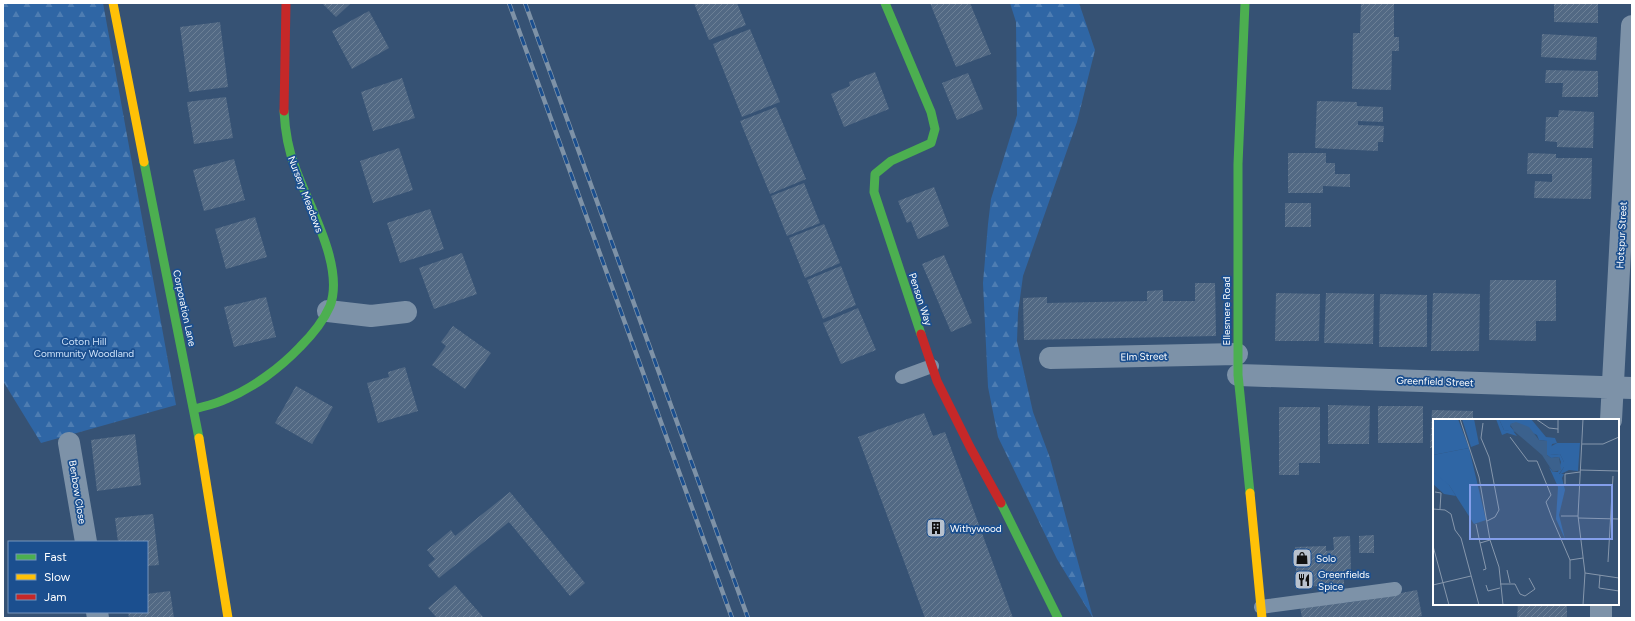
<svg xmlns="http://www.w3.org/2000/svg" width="1635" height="621" viewBox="0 0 1635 621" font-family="Figtree,sans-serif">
  <defs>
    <pattern id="forest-firs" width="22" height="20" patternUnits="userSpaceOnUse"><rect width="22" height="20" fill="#2f66a5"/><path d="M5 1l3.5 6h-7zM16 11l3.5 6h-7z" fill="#4e7db2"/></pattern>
    <pattern id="building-hatch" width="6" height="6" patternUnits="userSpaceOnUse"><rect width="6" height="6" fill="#526984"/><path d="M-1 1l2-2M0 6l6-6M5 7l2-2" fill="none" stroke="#6c8096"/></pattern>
  </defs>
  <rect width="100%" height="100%" fill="#365274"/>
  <path fill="url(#forest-firs)" d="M3,3H103L176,405L41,443L3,381Z
    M1010,3H1079L1095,50L1077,122L1023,276L1018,313L1017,341L1033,412L1050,458L1093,618L1057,559L998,437L988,387L983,283L988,224L991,199L1017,115L1016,22Z"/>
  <path fill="url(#building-hatch)" d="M322,3H351L336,17Z
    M694,3H737L746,25L709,40Z
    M930,3H970L991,54L956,67Z
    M1361,3H1394V37H1399V51H1392L1391,90L1352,89L1353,33H1360Z
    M1554,3H1598V23L1554,22Z
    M369,11L389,48L352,69L332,31Z
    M220,22L228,87L189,92L180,27Z
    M750,29L780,102L742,117L713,44Z
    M1542,34L1597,37L1596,60L1541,57Z
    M1546,70L1598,71V97H1562L1563,83H1545Z
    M875,72L889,109L844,127L831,94L850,86L849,82Z
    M968,73L983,109L957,120L942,83Z
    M402,78L415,118L373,131L361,92Z
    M226,97L233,138L194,144L187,102Z
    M1317,101L1357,102V106L1383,107V122L1358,121V125L1384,126L1383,142H1378V151L1315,148Z
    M776,107L806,179L770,194L740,121Z
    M1559,110L1594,112L1593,148L1557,147V142L1545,141L1546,117H1558Z
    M399,148L413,190L373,203L360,161Z
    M1288,153H1326V163H1335V174H1350V187L1323,186V193H1288Z
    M1528,153L1556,154V158H1592L1591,199L1534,198L1535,181L1552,182V174H1527Z
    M234,159L245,200L204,211L193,170Z
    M804,183L820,223L787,236L771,196Z
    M934,187L949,226L918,239L911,221L907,223L898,201Z
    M1285,203H1311V227H1285Z
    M430,209L444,249L400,263L387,223Z
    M255,217L267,257L226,269L215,229Z
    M824,224L840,263L805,278L789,238Z
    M462,253L477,294L434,309L419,268Z
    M944,255L972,323L951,332L922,264Z
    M841,266L856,305L823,319L807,280Z
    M1490,280H1556V321H1536V341L1489,340Z
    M1195,283H1215L1216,336L1024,340L1023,298L1047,297V303L1147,301V291L1163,290V301H1195Z
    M1276,293L1320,294L1319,341H1275Z
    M1326,293L1374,294L1373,344L1324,343Z
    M1433,293L1480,294L1479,351H1431Z
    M1380,294L1427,295V347H1379Z
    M266,297L276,337L234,347L224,307Z
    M858,308L876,350L841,364L823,323Z
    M453,326L491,353L465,389L432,365L446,346L441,342Z
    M405,367L418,411L378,423L367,383L389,377L388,372Z
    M296,386L333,407L312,444L275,423Z
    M1328,405L1370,406L1369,444H1328Z
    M1378,406H1423V443H1378Z
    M1279,407H1320V463H1299V475H1279Z
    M1432,410L1473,411V420H1434V448H1430Z
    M924,413L933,436L945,432L1013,618H925L858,437Z
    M135,434L141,485L97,491L91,440Z
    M510,492L585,583L570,596L509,522L439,578L428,565L435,559L427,550L451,530L455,536Z
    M153,514L159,565L147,566V542H118L115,518Z
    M1374,535V553H1359V536Z
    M1350,536L1351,571H1344V585L1297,587L1295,547L1326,546V551L1334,550L1333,537Z
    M455,585L484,618H437L428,608Z
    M1417,590L1422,616L1411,618H1302L1300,607L1352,602Z
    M170,591L174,618H129L128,612H147V594Z
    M1518,604H1567V618H1517Z"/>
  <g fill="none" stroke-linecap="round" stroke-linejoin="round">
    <path stroke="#7d92a8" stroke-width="14" d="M902,377L932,366
      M1261,607L1395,589"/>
    <path stroke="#7d92a8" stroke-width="22" d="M328,311L371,316L406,312
      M1050,358L1237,354
      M1238,375L1632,388
      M1611,420L1632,26
      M69,443L86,542
      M97,612L98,618
      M1601,618V604"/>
    <path stroke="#4caf50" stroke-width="9" d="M885,3L931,112L935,129L931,143L891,161L875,174L874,192L921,334
      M1245,3L1238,164V375L1250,493
      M144,162L199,438
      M194,409C205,406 216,404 226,399C253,388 280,368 300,347C312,335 323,322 330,306C345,266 308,205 295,167C288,149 285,130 284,111
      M1001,503L1058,618"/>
    <path stroke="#ffc107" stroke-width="9" d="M113,3L144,162
      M199,438L228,618
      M1250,493L1262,618"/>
    <path stroke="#c62828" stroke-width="9" d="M284,111L286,3
      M921,334L937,381L970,447L1001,503"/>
    <g stroke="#7e92a7" stroke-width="4.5">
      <path id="rail" d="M509,3L732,618
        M525,3L748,618"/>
    </g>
    <use href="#rail" stroke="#1b4f8f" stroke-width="3" stroke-dasharray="9" stroke-linecap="butt"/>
  </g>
  <defs>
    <g id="building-square" transform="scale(1)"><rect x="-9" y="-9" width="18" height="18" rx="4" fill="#b9c2ce" stroke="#1b4f8f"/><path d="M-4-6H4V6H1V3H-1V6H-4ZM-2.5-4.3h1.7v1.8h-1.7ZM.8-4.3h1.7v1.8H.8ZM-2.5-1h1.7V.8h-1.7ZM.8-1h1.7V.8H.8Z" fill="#111"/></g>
    <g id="shop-square" transform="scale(1)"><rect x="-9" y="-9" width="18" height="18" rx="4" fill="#b9c2ce" stroke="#1b4f8f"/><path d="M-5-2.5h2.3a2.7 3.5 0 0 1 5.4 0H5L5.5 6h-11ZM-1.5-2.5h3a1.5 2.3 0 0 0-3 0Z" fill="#111"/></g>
    <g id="restaurant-square" transform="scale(1)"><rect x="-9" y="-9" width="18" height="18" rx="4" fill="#b9c2ce" stroke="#1b4f8f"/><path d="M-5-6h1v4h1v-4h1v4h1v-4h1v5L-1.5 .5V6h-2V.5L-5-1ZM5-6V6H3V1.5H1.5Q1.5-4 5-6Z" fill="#111"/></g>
  </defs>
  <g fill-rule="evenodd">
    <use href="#building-square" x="936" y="528"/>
    <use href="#shop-square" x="1302" y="558"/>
    <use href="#restaurant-square" x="1304" y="580"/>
  </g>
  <g text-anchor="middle" stroke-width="3.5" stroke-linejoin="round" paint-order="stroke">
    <g font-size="10" fill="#fff" stroke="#1b4f8f">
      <text transform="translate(306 194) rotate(69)" y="4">Nursery Meadows</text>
      <text transform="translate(1621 235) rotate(-87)" y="4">Hotspur Street</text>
      <text transform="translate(921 299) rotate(72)" y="4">Penson Way</text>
      <text transform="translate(185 308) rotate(78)" y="4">Corporation Lane</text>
      <text transform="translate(1226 311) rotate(-90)" y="4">Ellesmere Road</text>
      <text transform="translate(1144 356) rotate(-1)" y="4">Elm Street</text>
      <text transform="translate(1435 381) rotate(2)" y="4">Greenfield Street</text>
      <text transform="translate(78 492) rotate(81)" y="4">Benbow Close</text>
    </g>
    <g font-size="10" fill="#cfe3fa" stroke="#1b4f8f">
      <text x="84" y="345">Coton Hill<tspan x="84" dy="12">Community Woodland</tspan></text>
    </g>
    <g font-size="10" fill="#fff" stroke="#1b4f8f" text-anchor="start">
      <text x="950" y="532">Withywood</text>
      <text x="1316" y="562">Solo</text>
      <text x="1318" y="578">Greenfields<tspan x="1318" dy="12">Spice</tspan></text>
    </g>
  </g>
  <g transform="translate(1433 419)">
    <rect width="186" height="186" fill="#365274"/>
    <path d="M0,0H25L36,29L0,36ZM29,0H41L46,25L38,28ZM63,0H66L71,11L80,12L84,17L74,14L69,16ZM0,53L13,61L23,77L11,75L0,65Z" fill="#2f66a5"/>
    <path d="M66,0H98L113,18L122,19L124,24L119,25L117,36L127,35L131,43V48L126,55H131L129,59L132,71L126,96L132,120L123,100L125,68L116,48L120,53H125L128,43L126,38L118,39L114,36V22L106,21L104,16L80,4L77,7L82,13L71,11ZM36,29L53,101L41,105L16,66L0,53V36Z" fill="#2f66a5"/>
    <path d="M147,24L145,52L136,51L126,56L131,48V43L127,35L117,36V28L124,24Z" fill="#2f66a5"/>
    <path d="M83,3L96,8L106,21L114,22V36L118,39L126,38L128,51L120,53L109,36L81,12L77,5Z" fill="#3b618d"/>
    <path fill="none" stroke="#8697ac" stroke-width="1" d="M27,0L46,58L57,121L66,148L70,186M103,0L116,9L125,10M50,4L48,19L56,38L66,91L62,98L54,102M125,14V0M77,18L95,42H104L118,76L113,83L119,99L137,141L150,139M149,25H170L186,18M147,51L186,52M132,65V55L147,53M2,73L8,74L7,90M0,90L12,91L18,95L22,111L28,119L46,186M128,97H145M145,99L186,100M43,105L47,124M0,127L16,186M175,143L180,57M50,151L53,150L47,124L57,121M74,151L77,164M152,154L186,159M167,156L166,169L186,172M137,160V141M67,165H82L87,175L92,177L102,170L96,159M0,166L38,157M53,166L55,172L67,169M150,186L152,154L145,97L150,0"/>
    <path fill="#839eea" fill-opacity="0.15" stroke="#839eea" stroke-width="2" d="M37,66H179V120H37Z"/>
    <rect width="186" height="186" fill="none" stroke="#fff" stroke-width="2"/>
  </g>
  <rect width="1635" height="621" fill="none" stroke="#ffffff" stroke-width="8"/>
  <rect x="8" y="541" width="140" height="72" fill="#1b4f8f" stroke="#7695bc"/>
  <rect x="16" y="554" width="20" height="6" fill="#4caf50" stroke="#7695bc"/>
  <text x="44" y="561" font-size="12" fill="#ffffff">Fast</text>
  <rect x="16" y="574" width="20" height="6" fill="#ffc107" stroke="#7695bc"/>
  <text x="44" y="581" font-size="12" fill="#ffffff">Slow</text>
  <rect x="16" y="594" width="20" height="6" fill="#c62828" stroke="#7695bc"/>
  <text x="44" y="601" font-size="12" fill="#ffffff">Jam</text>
</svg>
